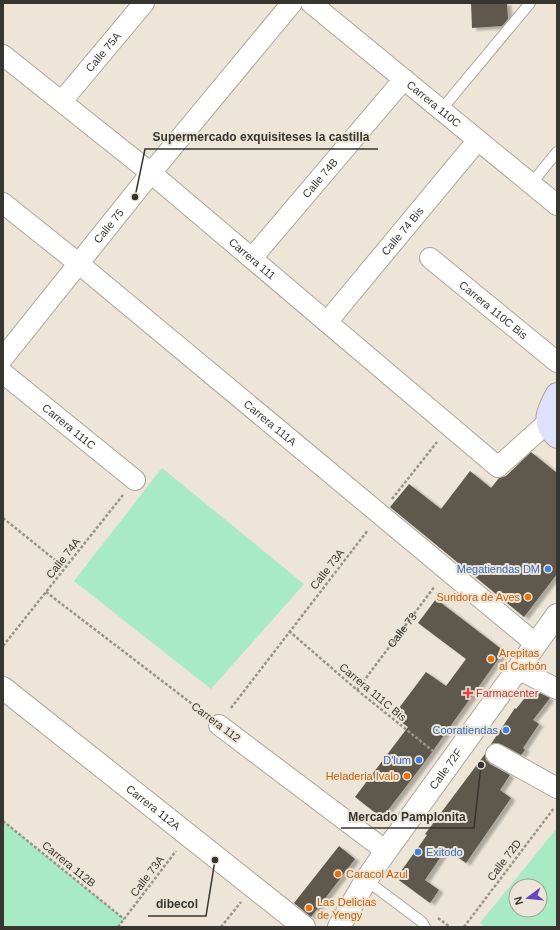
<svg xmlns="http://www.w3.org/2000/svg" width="560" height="930" viewBox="0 0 560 930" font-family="Helvetica,sans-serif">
  <defs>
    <filter id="shadow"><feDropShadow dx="4.5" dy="2.5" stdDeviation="1" flood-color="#0004"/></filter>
  </defs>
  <rect width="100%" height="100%" fill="#ece5d8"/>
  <path fill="#a8eac4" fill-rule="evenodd" d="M162,468L304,584L211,689L74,581Z
    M3,821L124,919L118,927H3Z
    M557,828V927H485L480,923ZM516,886H540V910H516Z"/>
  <path fill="#5f594e" filter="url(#shadow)" d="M471,3H507L508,19L502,26L472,28Z
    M531,452L557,473V574L524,617L390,507L409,484L441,509L470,471L491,488L499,478L506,476Z
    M436,599L504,651L427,759L382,818L355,797L408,727L393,716L426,672L446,686L466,659L418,623Z
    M532,689L550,698L533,720L539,724L523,748L525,750L521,755L501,744L496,743L491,744L515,708L516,709Z
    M485,754L486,760L490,764L510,775L500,790L511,798L466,863L446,849L425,880L439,890L430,903L396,878L427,835L425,834Z
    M339,846L355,859L311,917L294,903Z"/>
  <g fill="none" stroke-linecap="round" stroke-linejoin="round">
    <g stroke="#aba598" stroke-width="12">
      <path id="service" d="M441,110L530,3
        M531,184L557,152
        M366,880L422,922L425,927"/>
    </g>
    <g stroke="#aba598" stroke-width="22">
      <g id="minor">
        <path id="s2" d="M311,3L557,205"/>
        <path id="s3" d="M3,55L151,173L498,467L548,422"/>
        <path id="s4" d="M62,101L144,3"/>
        <path id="s5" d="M3,203L78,263L536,644"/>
        <path id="s6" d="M252,258L404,79"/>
        <path id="s7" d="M430,258L557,362"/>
        <path id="s8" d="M327,322L478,140"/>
        <path id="s9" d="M3,358L151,173L292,3"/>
        <path id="s10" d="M3,373L135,480"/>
        <path d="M518,669L557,689"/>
        <path d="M219,725L386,851"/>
        <path d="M496,754L557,788"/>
      </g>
    </g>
    <g stroke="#aba598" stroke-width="24">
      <g id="tertiary">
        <path id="s11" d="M3,688L304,927"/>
        <path id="s12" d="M339,927L366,880L386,851L557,615"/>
      </g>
    </g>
    <g stroke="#aba598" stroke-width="24">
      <path id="secondary" d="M557,394C548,410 541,423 557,437"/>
    </g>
    <g stroke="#98948a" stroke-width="2.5" stroke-dasharray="3 2" stroke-linecap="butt">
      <path d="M392,499L437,442"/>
      <path d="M3,518L65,568"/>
      <path d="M46,592L204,713"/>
      <path d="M289,631L357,690L433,751"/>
      <path d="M3,646L123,495"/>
      <path id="s1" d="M357,690L435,586"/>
      <path d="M231,708L368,530"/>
      <path d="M3,821L124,919"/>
      <path d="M438,918L450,927"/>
      <path d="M118,927L176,851"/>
      <path d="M221,927L241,902"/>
      <path d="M464,927L554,808"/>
    </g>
    <use href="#service" stroke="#fff" stroke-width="10"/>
    <use href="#minor" stroke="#fff" stroke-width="20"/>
    <use href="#tertiary" stroke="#fff" stroke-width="22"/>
    <use href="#secondary" stroke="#dfe0fa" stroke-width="22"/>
  </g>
  <g fill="#3f7fe0" stroke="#ece5d8" stroke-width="1.5">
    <circle cx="548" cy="569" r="4"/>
    <circle cx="506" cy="730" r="4"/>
    <circle cx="419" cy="760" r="4"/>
    <circle cx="418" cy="852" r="4"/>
  </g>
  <g fill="#e8710a" stroke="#ece5d8" stroke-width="1.5">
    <circle cx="528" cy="597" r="4"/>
    <circle cx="491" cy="659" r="4"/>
    <circle cx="407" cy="776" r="4"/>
    <circle cx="338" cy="874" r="4"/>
    <circle cx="309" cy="908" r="4"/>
  </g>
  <path fill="#e0444e" stroke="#ece5d8" stroke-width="1.5" d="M466 687h4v4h4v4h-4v4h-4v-4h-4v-4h4z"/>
  <g text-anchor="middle" stroke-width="4" stroke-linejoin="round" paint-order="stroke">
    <g font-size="11" fill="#373530" stroke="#ece5d8">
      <text dy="4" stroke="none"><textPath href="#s4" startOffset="64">Calle 75A</textPath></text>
      <text dy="4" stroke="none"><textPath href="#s2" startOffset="159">Carrera 110C</textPath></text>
      <text dy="4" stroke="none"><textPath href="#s6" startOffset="105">Calle 74B</textPath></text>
      <text dy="4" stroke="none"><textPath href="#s9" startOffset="169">Calle 75</textPath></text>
      <text dy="4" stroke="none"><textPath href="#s8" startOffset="118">Calle 74 Bis</textPath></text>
      <text dy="4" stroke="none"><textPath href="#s3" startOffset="322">Carrera 111</textPath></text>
      <text dy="4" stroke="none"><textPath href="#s7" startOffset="82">Carrera 110C Bis</textPath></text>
      <text dy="4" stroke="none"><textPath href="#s5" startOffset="346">Carrera 111A</textPath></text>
      <text dy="4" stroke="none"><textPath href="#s10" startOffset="85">Carrera 111C</textPath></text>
      <text transform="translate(63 558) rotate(-52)" y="4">Calle 74A</text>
      <text transform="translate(327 569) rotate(-52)" y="4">Calle 73A</text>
      <text dy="4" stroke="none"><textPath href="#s1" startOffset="75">Calle 73</textPath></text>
      <text transform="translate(373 692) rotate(40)" y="4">Carrera 111C Bis</text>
      <text transform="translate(216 722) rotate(37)" y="4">Carrera 112</text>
      <text dy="4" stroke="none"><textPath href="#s12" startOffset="191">Calle 72F</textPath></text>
      <text dy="4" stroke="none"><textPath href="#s11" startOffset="192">Carrera 112A</textPath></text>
      <text transform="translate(504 860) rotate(-53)" y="4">Calle 72D</text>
      <text transform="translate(69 864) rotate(39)" y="4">Carrera 112B</text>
      <text transform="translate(147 876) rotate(-53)" y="4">Calle 73A</text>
    </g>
    <g font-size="11" fill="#366cbe" stroke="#ece5d8" text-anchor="end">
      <text x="540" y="573">Megatiendas DM</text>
      <text x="498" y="734">Cooratiendas</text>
      <text x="411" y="764">D'lum</text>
      <text x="426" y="856" text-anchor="start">Exitodo</text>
    </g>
    <g font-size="11" fill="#c56008" stroke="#ece5d8" text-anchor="start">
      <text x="520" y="601" text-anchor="end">Suridora de Aves</text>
      <text x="499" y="657">Arepitas<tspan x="499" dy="13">al Carbón</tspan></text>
      <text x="399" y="780" text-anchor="end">Heladeria Ivalo</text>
      <text x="346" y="878">Caracol Azul</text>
      <text x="317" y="906">Las Delicias<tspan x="317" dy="13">de Yengy</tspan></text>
    </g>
    <g font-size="11" fill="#be3a42" stroke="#ece5d8" text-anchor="start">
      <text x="476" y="697">Farmacenter</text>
    </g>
  </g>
  <path fill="none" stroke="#373530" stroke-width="1.5" d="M135 197L145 149H378M481 765L474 828H341M215 860L206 916H148"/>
  <g fill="#373530" stroke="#ece5d8" stroke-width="1.5">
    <circle cx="135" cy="197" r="4"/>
    <circle cx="481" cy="765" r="4"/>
    <circle cx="215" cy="860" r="4"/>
  </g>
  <g font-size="12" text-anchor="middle" font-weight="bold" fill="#373530" stroke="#ece5d8" stroke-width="4" stroke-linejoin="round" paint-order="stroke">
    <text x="261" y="141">Supermercado exquisiteses la castilla</text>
    <text x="407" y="821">Mercado Pamplonita</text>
    <text x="177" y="908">dibecol</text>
  </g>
  <rect width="560" height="930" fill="none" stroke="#373530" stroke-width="8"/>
  <g transform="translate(528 898) rotate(254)"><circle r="19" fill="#ece5d8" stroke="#a49f95"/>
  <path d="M0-3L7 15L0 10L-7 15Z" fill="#6547c0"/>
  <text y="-6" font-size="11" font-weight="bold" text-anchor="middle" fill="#373530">N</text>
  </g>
</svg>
